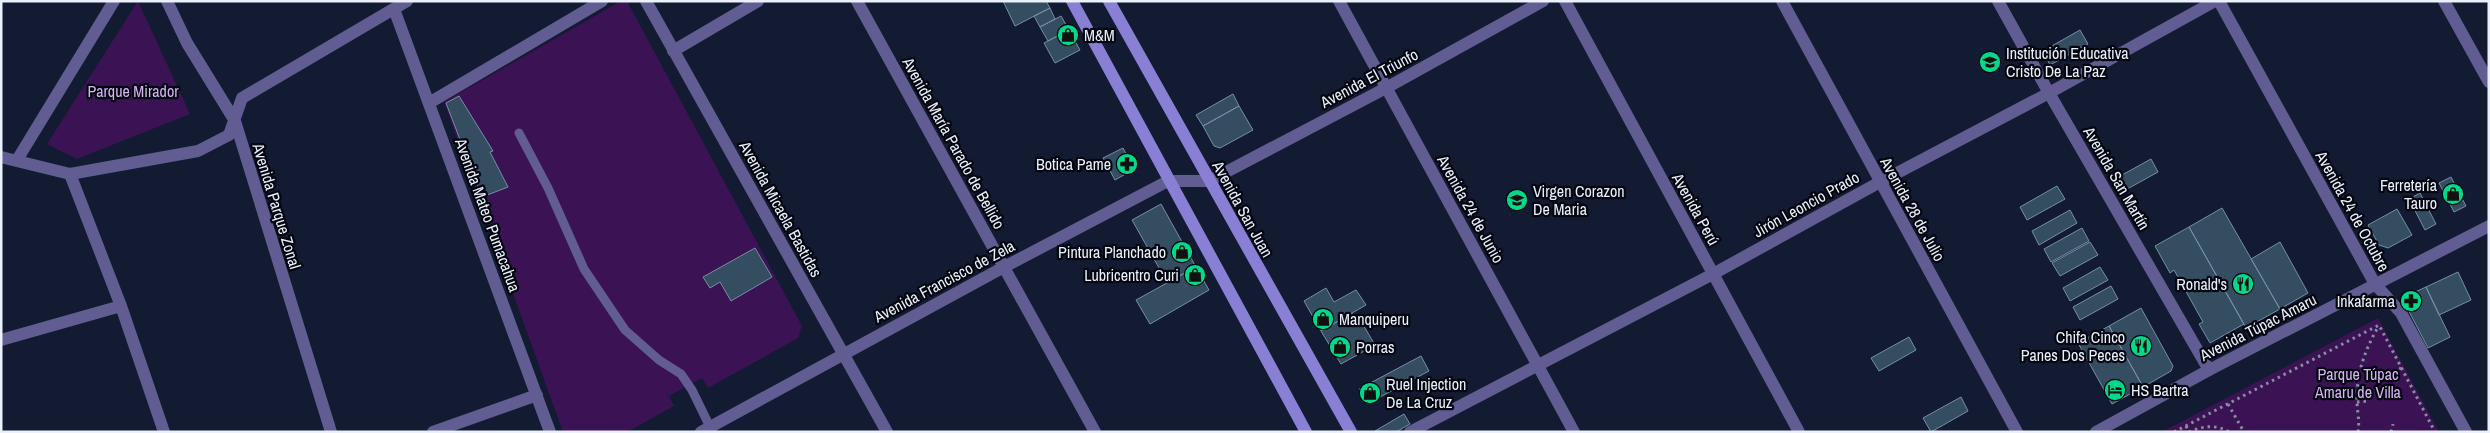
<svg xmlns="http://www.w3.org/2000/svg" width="2490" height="433" viewBox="0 0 2490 433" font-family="'Archivo Narrow',sans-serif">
  <rect width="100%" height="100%" fill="#121b31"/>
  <path fill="#3b1354" d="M138,1L190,114L77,159L47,144Z
    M621,1H627L802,326L798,338L708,388L702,378L669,396L674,406L627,432H563L444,102Z
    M2378,318L2439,432H2162Z"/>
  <path fill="#354d61" stroke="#758fa5" d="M1003,1H1046L1050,8L1015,26Z
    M1050,8L1055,19L1040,27L1034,16Z
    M1061,16L1069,30L1048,41L1040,27Z
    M1069,30L1080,50L1055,63L1044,43Z
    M2080,30L2088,44L2050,65L2043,51Z
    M1233,94L1239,106L1203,126L1196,115Z
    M459,96L493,151L490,152L508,187L482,197L446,103Z
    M1239,106L1253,130L1220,148L1214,146L1203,126Z
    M1123,148L1132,165L1129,172L1115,180L1103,158Z
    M2151,159L2158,172L2120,193L2113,180Z
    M2451,177L2466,206L2454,212L2439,183Z
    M2057,186L2065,199L2027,220L2020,207Z
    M2420,193L2436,224L2425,230L2409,199Z
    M1161,204L1196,267L1167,282L1132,220Z
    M2222,208L2280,309L2246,328L2189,227Z
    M2397,209L2412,235L2388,248L2379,245L2368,225Z
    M2070,210L2077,223L2039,245L2032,231Z
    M2189,227L2244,324L2210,343L2199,324L2203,322L2174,270L2170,273L2155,246Z
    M2082,228L2089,241L2051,262L2044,249Z
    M2090,242L2098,255L2060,276L2052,263Z
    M2280,242L2308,293L2280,309L2251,259Z
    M755,248L772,277L731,301L720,282L710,288L703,277Z
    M1196,267L1209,290L1150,324L1136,300Z
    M2100,267L2108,280L2070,301L2063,288Z
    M2458,272L2471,300L2439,315L2426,287Z
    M2111,286L2118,299L2080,320L2073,307Z
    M2426,287L2450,337L2428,348L2402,298Z
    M1326,288L1334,302L1356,290L1366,305L1321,331L1304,301Z
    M2141,308L2173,366L2171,371L2143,387L2109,326Z
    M1352,313L1358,324L1362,323L1375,345L1341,364L1321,331Z
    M2109,326L2143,387L2112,404L2078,343Z
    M1909,337L1916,350L1879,371L1871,358Z
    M1421,356L1429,371L1367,404L1359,389Z
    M1961,397L1968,411L1931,432L1923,418Z
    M1404,414L1410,424L1396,432L1375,431Z"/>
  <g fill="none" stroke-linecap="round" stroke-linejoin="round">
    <path stroke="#868e9e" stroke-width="3" stroke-dasharray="2.5 4" stroke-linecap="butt" d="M2396,382L2401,367
      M2357,402L2369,401
      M2228,404L2244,432
      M2186,426L2189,432C2203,426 2216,424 2229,432
      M2174,432L2379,325L2435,432
      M2358,432C2360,421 2357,411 2357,401C2356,374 2365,350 2378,327
      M2391,432L2393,424"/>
    <path stroke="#615c91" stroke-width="9" d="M519,133L548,188L584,269L625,330L659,360L681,374L692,390L710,427"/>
    <path stroke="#615c91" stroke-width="12" d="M429,103L602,1
      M1410,432L1713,274L1880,182L2049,93L2215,1"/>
    <path stroke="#615c91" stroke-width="12" d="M167,1L187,43L235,121L331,432
      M646,1L887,432
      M857,1L1095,432
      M1339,1L1574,432
      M1565,1L1799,432
      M1782,1L2017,432
      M1998,1L2049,93L2209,370
      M2219,1L2375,284L2401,313L2466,432
      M2444,1L2489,82
      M394,9L550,432
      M673,51L758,1
      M1,157L70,174L121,306L164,432
      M17,160L114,1
      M70,174L198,151L229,135L242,98L407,1
      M1,340L121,306
      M433,432L537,395
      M701,432L1004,267L1168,181H1209L1386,88L1543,1"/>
    <path stroke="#615c91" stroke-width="12" d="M2096,432L2209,370L2489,226"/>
    <path stroke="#897fd5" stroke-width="12" d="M1072,1L1306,432
      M1109,1L1351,432"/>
  </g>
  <defs>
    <g id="shop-disc" transform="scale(1.125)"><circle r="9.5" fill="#04d98b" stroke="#04060f"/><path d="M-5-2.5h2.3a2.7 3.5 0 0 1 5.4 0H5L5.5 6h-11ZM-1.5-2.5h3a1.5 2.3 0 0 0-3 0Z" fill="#111"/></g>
    <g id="school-disc" transform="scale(1.125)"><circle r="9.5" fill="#04d98b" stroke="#04060f"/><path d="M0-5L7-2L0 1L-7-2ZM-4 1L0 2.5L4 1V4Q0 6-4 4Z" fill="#111"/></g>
    <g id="pharmacy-disc" transform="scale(1.125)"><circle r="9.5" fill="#04d98b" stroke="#04060f"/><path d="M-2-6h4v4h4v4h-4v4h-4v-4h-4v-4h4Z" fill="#111"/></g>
    <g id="restaurant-disc" transform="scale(1.125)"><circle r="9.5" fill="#04d98b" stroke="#04060f"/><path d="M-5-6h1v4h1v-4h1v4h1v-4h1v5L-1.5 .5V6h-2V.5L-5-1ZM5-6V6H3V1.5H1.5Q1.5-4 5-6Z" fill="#111"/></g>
    <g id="hotel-disc" transform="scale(1.125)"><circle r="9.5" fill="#04d98b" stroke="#04060f"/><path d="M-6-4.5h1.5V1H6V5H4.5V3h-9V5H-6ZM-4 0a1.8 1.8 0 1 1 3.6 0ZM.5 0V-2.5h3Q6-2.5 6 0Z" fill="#111"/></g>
  </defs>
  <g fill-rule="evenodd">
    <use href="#shop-disc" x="1068" y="35"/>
    <use href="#school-disc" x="1990" y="62"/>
    <use href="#pharmacy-disc" x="1127" y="164"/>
    <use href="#shop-disc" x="2453" y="194"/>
    <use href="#school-disc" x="1517" y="200"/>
    <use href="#shop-disc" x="1182" y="252"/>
    <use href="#shop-disc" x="1195" y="275"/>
    <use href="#restaurant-disc" x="2243" y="284"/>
    <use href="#pharmacy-disc" x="2411" y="301"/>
    <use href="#shop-disc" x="1323" y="319"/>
    <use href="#restaurant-disc" x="2141" y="346"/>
    <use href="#shop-disc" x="1340" y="347"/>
    <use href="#hotel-disc" x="2115" y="390"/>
    <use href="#shop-disc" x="1370" y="393"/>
  </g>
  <g text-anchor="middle" stroke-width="4.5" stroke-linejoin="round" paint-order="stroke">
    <g font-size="16" fill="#eaf0fc" stroke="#04060f" text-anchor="start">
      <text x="1084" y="41">M&amp;M</text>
      <text x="2006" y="59">Institución Educativa<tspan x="2006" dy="18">Cristo De La Paz</tspan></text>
      <text x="1111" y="170" text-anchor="end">Botica Pame</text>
      <text x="2437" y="191" text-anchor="end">Ferretería<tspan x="2437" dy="18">Tauro</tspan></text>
      <text x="1533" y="197">Virgen Corazon<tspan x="1533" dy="18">De Maria</tspan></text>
      <text x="1166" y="258" text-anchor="end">Pintura Planchado</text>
      <text x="1179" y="281" text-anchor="end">Lubricentro Curi</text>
      <text x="2227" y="290" text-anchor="end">Ronald's</text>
      <text x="2395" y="307" text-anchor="end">Inkafarma</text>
      <text x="1339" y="325">Manquiperu</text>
      <text x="2125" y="343" text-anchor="end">Chifa Cinco<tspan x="2125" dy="18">Panes Dos Peces</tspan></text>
      <text x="1356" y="353">Porras</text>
      <text x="1386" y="390">Ruel Injection<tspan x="1386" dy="18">De La Cruz</tspan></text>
      <text x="2131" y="396">HS Bartra</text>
    </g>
    <g font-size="16" fill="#eaf0fc" stroke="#04060f">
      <text transform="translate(1369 78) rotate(-28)" y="6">Avenida El Triunfo</text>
      <text transform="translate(954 143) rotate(61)" y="6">Avenida María Parado de Bellido</text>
      <text transform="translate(2117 178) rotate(60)" y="6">Avenida San Martín</text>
      <text transform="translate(1806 204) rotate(-29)" y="6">Jirón Leoncio Prado</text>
      <text transform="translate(277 206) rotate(73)" y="6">Avenida Parque Zonal</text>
      <text transform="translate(781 209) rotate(61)" y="6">Avenida Micaela Bastidas</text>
      <text transform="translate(1243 209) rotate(61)" y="6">Avenida San Juan</text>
      <text transform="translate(1471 209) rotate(61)" y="6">Avenida 24 de Junio</text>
      <text transform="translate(1696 209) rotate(61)" y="6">Avenida Perú</text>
      <text transform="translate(1913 209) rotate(61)" y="6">Avenida 28 de Julio</text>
      <text transform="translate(2353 211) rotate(61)" y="6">Avenida 24 de Octubre</text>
      <text transform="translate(488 215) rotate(70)" y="6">Avenida Mateo Pumacahua</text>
      <text transform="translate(944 281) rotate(-28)" y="6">Avenida Francisco de Zela</text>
      <text transform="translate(2258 327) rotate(-27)" y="6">Avenida Túpac Amaru</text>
    </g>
    <g font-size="16" fill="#d7b5f4" stroke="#04060f">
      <text x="133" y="97">Parque Mirador</text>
      <text x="2358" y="380">Parque Túpac<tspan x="2358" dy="18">Amaru de Villa</tspan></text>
    </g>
  </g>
  <rect width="2490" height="433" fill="none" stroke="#eaf0fc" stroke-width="5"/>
</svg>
